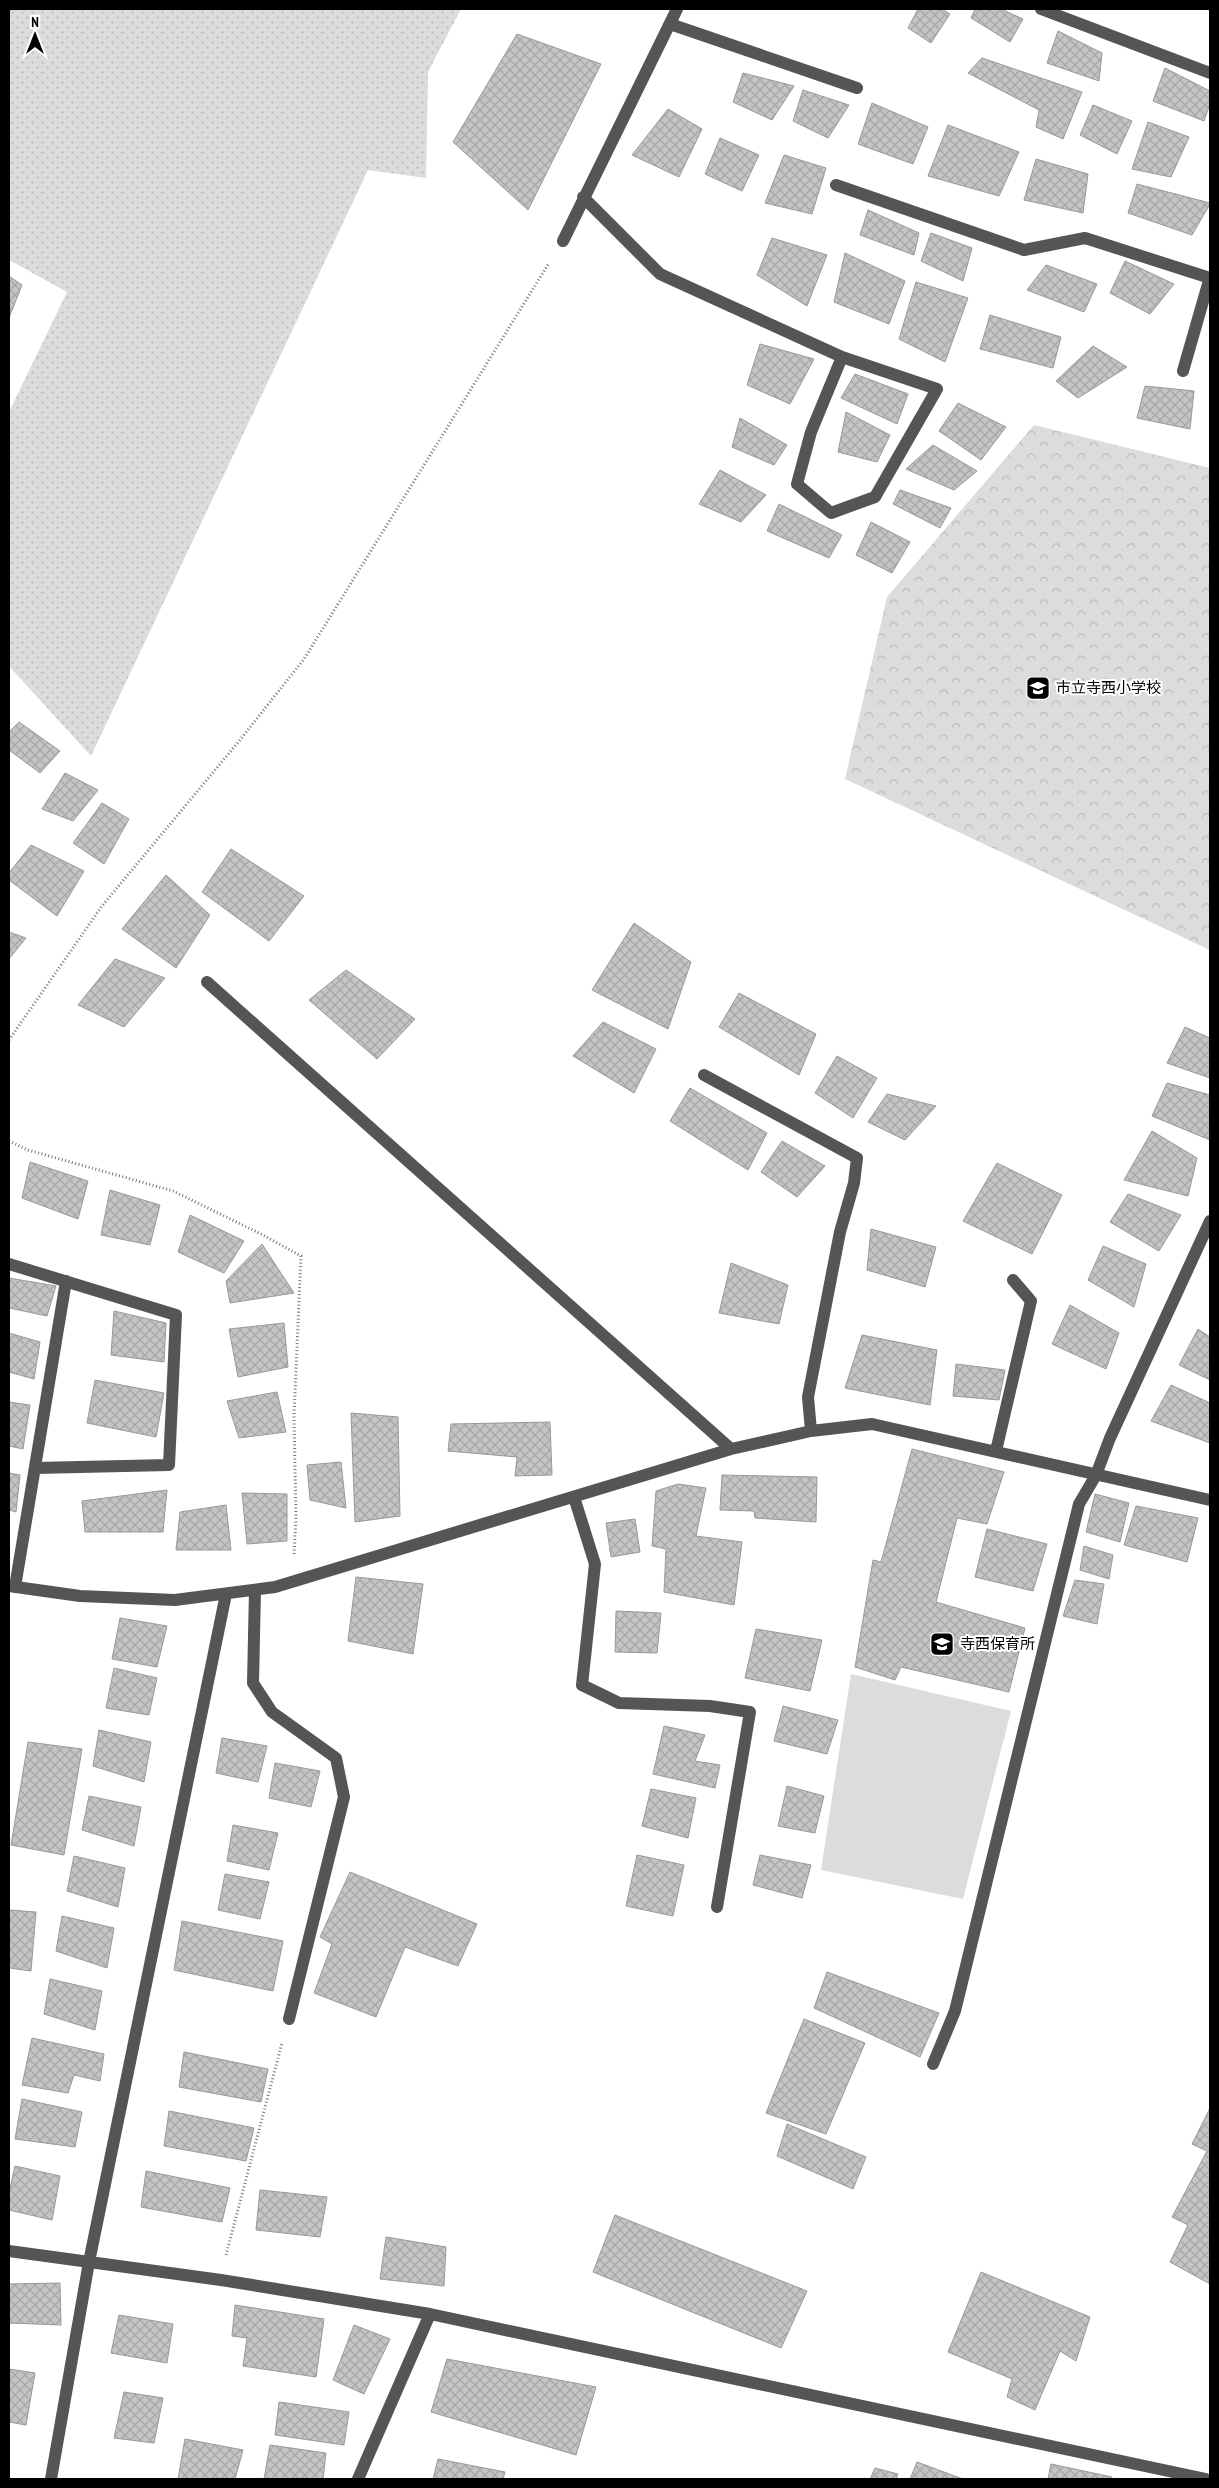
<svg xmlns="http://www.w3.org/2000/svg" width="1219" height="2488" viewBox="0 0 1219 2488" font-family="'PT Sans Narrow','Noto Sans JP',sans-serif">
  <defs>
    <pattern id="grass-dots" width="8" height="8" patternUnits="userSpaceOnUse" patternTransform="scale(1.25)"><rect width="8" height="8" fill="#dcdcdc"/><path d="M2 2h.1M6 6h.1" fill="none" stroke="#bbb" stroke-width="1.8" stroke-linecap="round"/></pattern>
    <pattern id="park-crowns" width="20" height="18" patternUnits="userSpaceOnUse" patternTransform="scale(1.25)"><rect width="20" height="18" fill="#dcdcdc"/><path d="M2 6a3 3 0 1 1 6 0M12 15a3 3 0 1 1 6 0" fill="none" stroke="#bbb"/></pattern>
    <pattern id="building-cross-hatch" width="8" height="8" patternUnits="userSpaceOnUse" patternTransform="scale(1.25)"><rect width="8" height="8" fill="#c4c4c4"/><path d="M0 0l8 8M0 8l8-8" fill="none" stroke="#a7a7a7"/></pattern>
  </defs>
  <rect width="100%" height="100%" fill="#fff"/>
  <path fill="url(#grass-dots)" d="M9,9H461L428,72L426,178L368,170L91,756L9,666V412L67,292L9,260Z"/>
  <path fill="url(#park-crowns)" d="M1034,425L1210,468V950L845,779L887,597Z"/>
  <path fill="#dcdcdc" d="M851,1674L1011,1711L963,1899L821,1870Z"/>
  <path fill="url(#building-cross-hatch)" stroke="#999" d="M918,9H942L950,14L931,43L908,28Z
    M975,9H1001L1023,19L1010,42L971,18Z
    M1058,31L1102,53L1099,81L1047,63Z
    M517,34L601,64L528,210L453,142Z
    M982,58L1082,92L1063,139L1036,127L1039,110L968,73Z
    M1165,68L1210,91V104L1204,121L1153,101Z
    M743,73L794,86L772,120L733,102Z
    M803,90L849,105L828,138L793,121Z
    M872,103L928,127L913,164L858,144Z
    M1093,105L1132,121L1117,154L1080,135Z
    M668,109L702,129L679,177L632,155Z
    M1148,122L1189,137L1171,177L1132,169Z
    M948,125L1019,152L999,196L928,176Z
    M720,138L759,155L742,191L705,174Z
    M784,155L826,168L812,214L765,203Z
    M1036,159L1088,174L1083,213L1024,200Z
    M1137,184L1210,203V204L1192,235L1128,213Z
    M868,210L919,233L914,255L860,235Z
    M931,233L972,248L963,281L921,261Z
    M772,238L827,255L807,306L757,275Z
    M845,253L905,281L889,324L834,302Z
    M1125,261L1174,284L1150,314L1110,293Z
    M1046,265L1097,284L1084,312L1027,290Z
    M9,276L22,285L9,318Z
    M916,282L968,298L945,362L899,339Z
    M990,315L1061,337L1053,368L980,349Z
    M760,344L814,359L790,404L747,385Z
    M1093,346L1127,367L1078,398L1056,381Z
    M855,374L908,394L897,424L841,398Z
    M1145,386L1194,391L1190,429L1137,418Z
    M958,403L1006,427L981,460L939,431Z
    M846,412L890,435L877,462L838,452Z
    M740,418L787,445L774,465L732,447Z
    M933,445L977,471L954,490L906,469Z
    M720,470L766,495L741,522L699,504Z
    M900,490L951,508L940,528L893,504Z
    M779,504L842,535L829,558L767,531Z
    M871,522L910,542L892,573L856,555Z
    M19,722L60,751L40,773L9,750V732Z
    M65,773L98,790L73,821L42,809Z
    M102,803L129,819L104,864L73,843Z
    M31,845L84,871L57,916L9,880V873Z
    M231,849L304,896L269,941L202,892Z
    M166,875L210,915L176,968L122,929Z
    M634,923L691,962L668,1029L592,990Z
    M9,932L26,938L9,959Z
    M115,959L165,978L124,1027L78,1005Z
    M346,970L415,1019L377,1059L309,1000Z
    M739,993L816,1034L799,1075L719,1027Z
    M603,1022L656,1049L634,1093L573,1056Z
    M1185,1027L1210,1038V1078L1167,1063Z
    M837,1056L877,1078L853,1118L815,1093Z
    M1167,1083L1210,1095V1140L1152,1116Z
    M690,1088L767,1133L748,1170L670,1121Z
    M887,1094L936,1106L905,1140L868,1122Z
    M1152,1131L1197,1158L1188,1196L1124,1180Z
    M782,1141L825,1166L797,1197L761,1172Z
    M30,1162L88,1181L78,1219L22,1198Z
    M997,1163L1062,1195L1032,1254L963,1221Z
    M110,1190L160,1205L150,1245L101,1235Z
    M1128,1194L1181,1215L1159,1251L1110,1222Z
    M190,1215L244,1241L224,1273L178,1252Z
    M871,1229L936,1247L925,1287L867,1270Z
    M262,1244L294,1293L230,1303L226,1281Z
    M1103,1246L1146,1264L1134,1307L1088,1280Z
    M731,1263L788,1285L779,1324L719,1313Z
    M9,1278L56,1286L47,1316L9,1308Z
    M1070,1305L1119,1333L1106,1369L1052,1344Z
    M114,1311L166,1323L164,1362L111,1355Z
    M284,1323L288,1367L238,1377L229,1329Z
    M1198,1329L1210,1337V1380L1179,1365Z
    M9,1333L40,1342L34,1379L9,1372Z
    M862,1335L937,1350L930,1405L845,1388Z
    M956,1364L1005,1370L999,1400L953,1396Z
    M95,1380L164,1393L156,1437L87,1423Z
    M1171,1385L1210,1403V1443L1151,1421Z
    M277,1392L286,1432L239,1438L227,1401Z
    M9,1402L30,1405L23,1449L9,1446Z
    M351,1413L398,1417L400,1516L355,1522Z
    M550,1422L552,1475L515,1476L517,1457L448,1451L451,1424Z
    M912,1449L1004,1472L987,1524L957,1518L936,1602L1025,1628L1009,1692L901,1667L895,1680L855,1667L873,1560L881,1562Z
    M341,1462L346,1508L310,1500L307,1465Z
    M9,1473L20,1475L16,1512L9,1510Z
    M722,1475L817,1477L816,1522L755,1518L754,1511L720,1510Z
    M678,1484L706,1488L696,1536L742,1542L734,1605L664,1592L666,1549L652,1546L656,1491Z
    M167,1490L163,1532H85L82,1501Z
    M242,1493L287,1494V1541L247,1544Z
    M1095,1494L1129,1503L1120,1542L1086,1532Z
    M226,1505L231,1550H176L180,1512Z
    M1136,1506L1198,1518L1187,1562L1124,1545Z
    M635,1519L640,1552L611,1557L606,1523Z
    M987,1529L1047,1544L1033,1591L975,1577Z
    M1084,1546L1113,1555L1109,1579L1080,1570Z
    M356,1577L423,1584L413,1654L348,1641Z
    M1075,1580L1104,1584L1097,1624L1063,1616Z
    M616,1611L661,1613L657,1653L615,1652Z
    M120,1618L167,1626L157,1667L112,1659Z
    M756,1629L822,1640L810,1691L745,1678Z
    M114,1668L157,1678L149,1715L106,1708Z
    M783,1706L838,1720L827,1754L774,1741Z
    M664,1726L705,1735L695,1761L720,1765L715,1788L653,1774Z
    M99,1730L151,1742L144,1782L93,1766Z
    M222,1738L267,1746L258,1782L216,1773Z
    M28,1742L82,1749L64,1855L11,1845Z
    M275,1763L320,1771L311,1807L269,1798Z
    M787,1786L824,1796L815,1833L778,1826Z
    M651,1789L696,1798L688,1838L642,1826Z
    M89,1796L141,1807L134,1846L82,1830Z
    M233,1825L278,1833L269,1870L227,1861Z
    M637,1855L684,1865L673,1916L626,1906Z
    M760,1855L811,1865L802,1898L753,1885Z
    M74,1856L125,1868L118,1907L67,1891Z
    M350,1872L477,1924L458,1966L405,1947L376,2017L314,1993L332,1944L320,1937Z
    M225,1874L269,1882L260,1919L218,1910Z
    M9,1910L36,1912L31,1971L9,1968Z
    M62,1916L114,1928L107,1968L56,1951Z
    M182,1921L283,1941L273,1991L174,1970Z
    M827,1972L939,2013L920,2057L814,2008Z
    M50,1979L102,1991L95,2030L44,2014Z
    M804,2019L865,2043L826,2134L766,2113Z
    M32,2038L104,2054L100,2081L74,2075L68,2093L22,2085Z
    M184,2052L268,2069L261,2102L179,2087Z
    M22,2099L82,2112L75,2147L15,2139Z
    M1210,2108V2284L1170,2262L1188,2225L1172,2217L1207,2151L1192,2144Z
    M169,2111L254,2128L246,2161L164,2146Z
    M787,2124L866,2157L853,2189L777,2156Z
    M15,2166L60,2176L52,2220L9,2210V2193Z
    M146,2171L230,2188L222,2222L141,2207Z
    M260,2190L327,2197L320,2237L256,2230Z
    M615,2215L807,2291L781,2348L593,2272Z
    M386,2237L446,2247L444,2286L380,2279Z
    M981,2272L1090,2317L1076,2361L1060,2351L1035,2410L1007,2397L1012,2379L948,2352Z
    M60,2283L61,2325L9,2323V2284Z
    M235,2305L324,2319L316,2377L243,2366L247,2338L232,2336Z
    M119,2315L173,2324L167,2363L111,2353Z
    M354,2325L390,2339L364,2394L333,2380Z
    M447,2359L596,2387L576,2455L431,2412Z
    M9,2369L35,2373L26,2425L9,2422Z
    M124,2392L163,2398L154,2443L114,2438Z
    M279,2402L349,2412L344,2445L275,2435Z
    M185,2439L243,2450L235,2479H178Z
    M270,2445L326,2453L323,2479H264Z
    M438,2459L505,2472L503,2479H433Z
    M917,2462L963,2479H910Z
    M1051,2464L1112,2477L1111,2479H1048Z
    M875,2468L898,2474L896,2479H870Z"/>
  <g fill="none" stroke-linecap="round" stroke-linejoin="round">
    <path stroke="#777" stroke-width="3" stroke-dasharray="1 2.5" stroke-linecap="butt" d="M9,1040L102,906L240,740L304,659L549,263
      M9,1141L28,1150L173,1191L261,1234L301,1256L294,1416L296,1518L294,1554
      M226,2255L282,2043"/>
    <path stroke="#555" stroke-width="12" d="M1041,9L1210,73
      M670,24L857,88
      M836,185L1024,250L1085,238L1210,278
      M583,197L660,274L842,357L937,389L875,497L831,513L797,484L811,432L842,357
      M563,241L677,9
      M1183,371L1210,277
      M207,982L731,1449
      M704,1075L857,1158L854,1183L840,1232L808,1397L811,1431
      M9,1264L176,1315L169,1465L35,1468
      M996,1451L1031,1301L1013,1280
      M574,1497L595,1564L582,1685L619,1703L710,1706L750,1712L717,1907
      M9,1586L80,1596L175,1600L275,1587L731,1449L811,1431L872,1424L1210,1500
      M15,1587L66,1281
      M255,1590L253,1683L272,1712L336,1758L344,1797L289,2019
      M933,2064L955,2011L1079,1504L1096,1475L1110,1438L1210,1221
      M9,2251L221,2280L430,2314L1206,2479
      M51,2479L89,2262L226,1594
      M358,2479L430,2314"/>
  </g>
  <defs>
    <g id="school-square" transform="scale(1.25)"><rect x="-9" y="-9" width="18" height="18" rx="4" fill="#000" stroke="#fff"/><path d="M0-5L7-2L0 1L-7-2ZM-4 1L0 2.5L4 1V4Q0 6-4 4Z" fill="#fff"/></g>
  </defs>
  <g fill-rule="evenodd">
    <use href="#school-square" x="1038" y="688"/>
    <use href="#school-square" x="942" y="1644"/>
  </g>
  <g text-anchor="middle" stroke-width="4" stroke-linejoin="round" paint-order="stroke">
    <g font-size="15" fill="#000" stroke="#fff" text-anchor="start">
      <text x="1056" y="693">市立寺西小学校</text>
      <text x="960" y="1649">寺西保育所</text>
    </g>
  </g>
  <rect width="1219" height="2488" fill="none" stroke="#000000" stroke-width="20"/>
  <g transform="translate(35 35)" stroke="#ffffff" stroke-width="4" paint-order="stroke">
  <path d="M0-4L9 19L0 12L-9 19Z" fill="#000000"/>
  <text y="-8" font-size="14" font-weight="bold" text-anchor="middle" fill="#000000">N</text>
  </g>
</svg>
